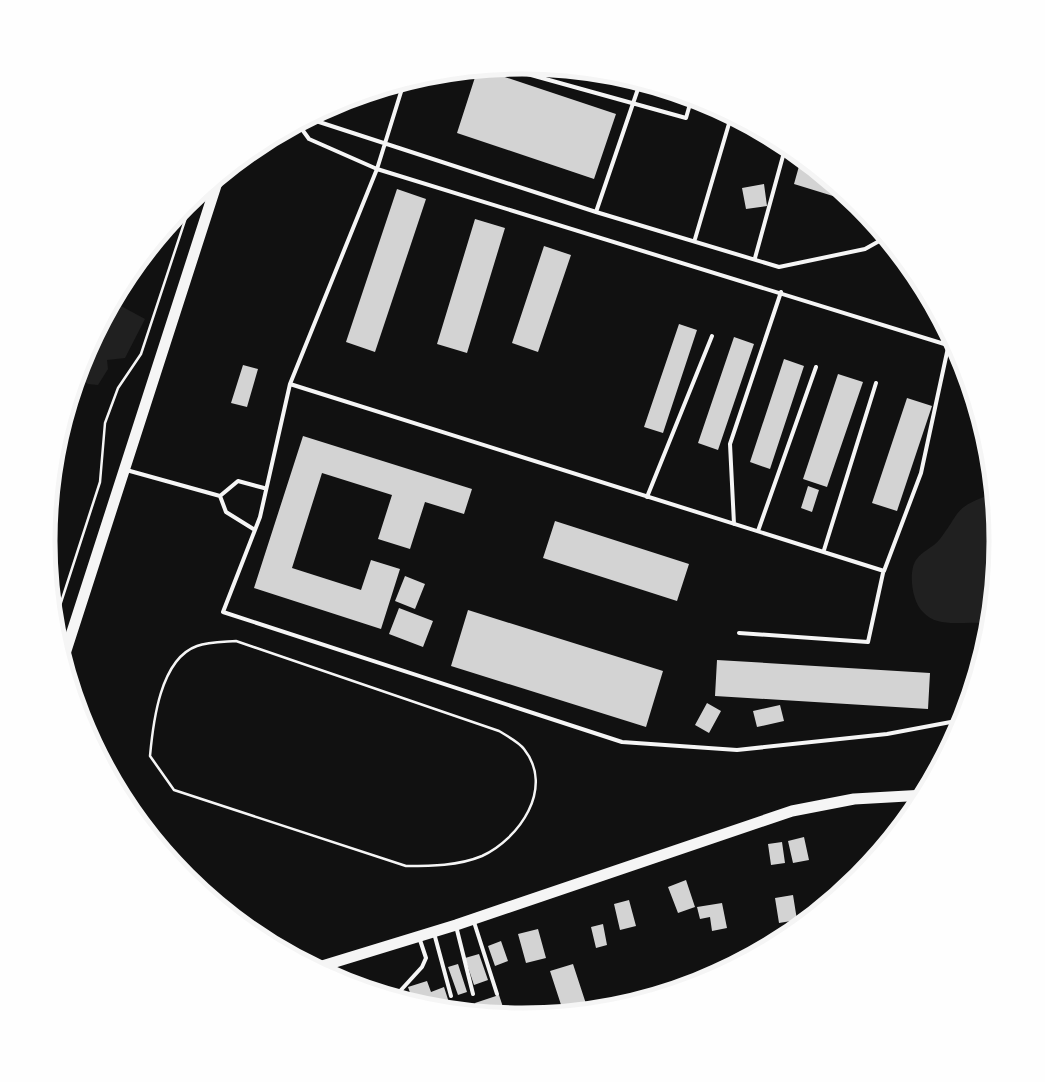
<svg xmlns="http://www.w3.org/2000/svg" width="1045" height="1082" viewBox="0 0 1045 1082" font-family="'Open Sans',sans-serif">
  <rect width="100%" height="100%" fill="#111"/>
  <path fill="#202020" d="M130,272L121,298V306L145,319L125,358L107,360L108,369L98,385L88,384L74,371L75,355Z
    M992,494L998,495L1007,541L991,625C969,618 940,631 923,612C912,602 908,572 916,560C922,551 934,547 940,539C962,510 953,508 992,494Z"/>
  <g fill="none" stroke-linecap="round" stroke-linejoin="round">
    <path stroke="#333" stroke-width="4" d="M60,429L87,336
      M697,991L719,973L738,969"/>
  </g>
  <path fill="#d3d3d3" d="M478,68L616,114L594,179L457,133Z
    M801,159L811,161L866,198L872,208L794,184Z
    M764,184L767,206L746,209L742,188Z
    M397,189L426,199L375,352L346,342Z
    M475,219L505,228L467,353L437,344Z
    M544,246L571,255L538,352L512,343Z
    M679,324L697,330L663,433L644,427Z
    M734,337L754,344L718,450L698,443Z
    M784,359L804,366L770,469L750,462Z
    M243,365L258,369L247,407L231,403Z
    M838,374L863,382L827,487L803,479Z
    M907,398L932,406L897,511L872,503Z
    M303,436L472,489L464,514L425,502L410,549L378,539L392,495L322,473L292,568L361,590L371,560L400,569L381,629L254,588Z
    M808,486L819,490L812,512L801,508Z
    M555,521L689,564L677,601L543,558Z
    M405,576L425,584L415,609L395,601Z
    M399,608L433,621L423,647L389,634Z
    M468,610L663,671L646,727L451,666Z
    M717,660L930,673L928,709L715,696Z
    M707,703L721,711L709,733L695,725Z
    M780,705L784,721L757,727L753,711Z
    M804,837L809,860L793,863L788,841Z
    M782,842L785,863L771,865L768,844Z
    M686,880L695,907L678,913L668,887Z
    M793,895L797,920L779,923L775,898Z
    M629,900L636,926L620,930L614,904Z
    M722,903L727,928L712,931L710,917L700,919L697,907Z
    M603,924L607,945L596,948L591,927Z
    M538,929L546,958L526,963L518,934Z
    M501,941L508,961L495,966L488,946Z
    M479,954L488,980L474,985L465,958Z
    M458,964L467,992L458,995L448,967Z
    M573,964L589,1013L565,1017L550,971Z
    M427,981L431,992L444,987L452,1012L414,1004L408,987Z
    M499,995L504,1010L480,1018L475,1003Z"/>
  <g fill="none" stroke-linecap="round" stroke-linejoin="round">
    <path stroke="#f5f5f5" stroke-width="2.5" d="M54,624L100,482L105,423L118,388L141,354L196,187
      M236,641L499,731C507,736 519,742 524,749C555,788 519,839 482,856C458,866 431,866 406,866L174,790L150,756C153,723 160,659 197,646C208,642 224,642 236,641Z"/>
    <path stroke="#f5f5f5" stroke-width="4" d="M488,63L686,118L694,90
      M296,120H313L596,212L779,267L865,249L890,235
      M296,121L309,139L377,169L405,79
      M596,212L641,80
      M695,239L733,110
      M755,258L786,145
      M949,343L921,473L884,571L290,384L260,517L223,612L622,742L737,750L887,734L972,718
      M290,384L377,169L967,351
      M130,471L220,496L226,512L255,530
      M220,496L238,481L264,488
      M647,497L712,336
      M734,524L730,444L781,292
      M758,531L816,367
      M824,550L876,383
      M739,633L868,642L883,573
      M474,922L497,994
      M456,926L473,994
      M434,933L451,996
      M401,990L422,967L426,958L420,940"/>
    <path stroke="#f5f5f5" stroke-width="11" d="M62,663L221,170
      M309,970L456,925L792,811L854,799L925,795"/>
  </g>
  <path d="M0 0H1045V1082H0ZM55 541a467 467 0 1 1 934 0a467 467 0 1 1-934 0Z" fill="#fefefe" fill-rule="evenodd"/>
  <path fill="none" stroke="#f5f5f5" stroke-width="5" d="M55 541a467 467 0 1 1 934 0a467 467 0 1 1-934 0Z"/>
</svg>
